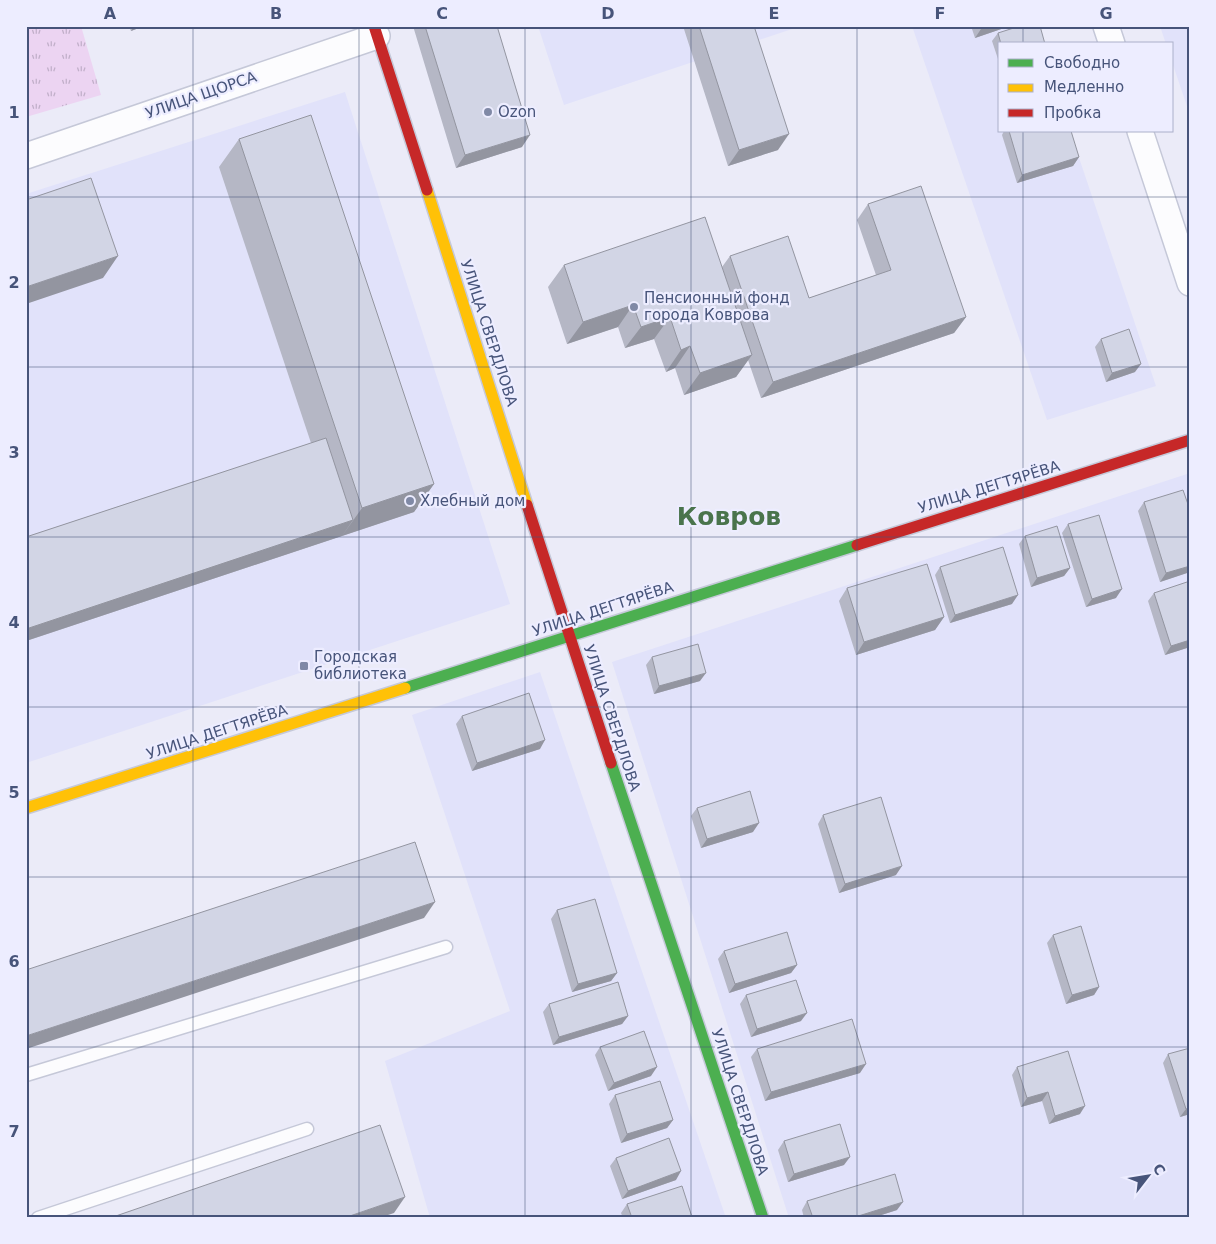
<svg xmlns="http://www.w3.org/2000/svg" width="1216" height="1244" viewBox="0 0 1216 1244" font-family="'DejaVu Sans',sans-serif">
  <defs>
    <pattern id="park-tufts" width="24" height="20" patternUnits="userSpaceOnUse" patternTransform="scale(1.25)"><rect width="24" height="20" fill="#ecd4f2"/><path d="M3 7l-1-3M5 7V3M7 7l1-3M15 17l-1-3M17 17v-4M19 17l1-3" fill="none" stroke="#c1afc9"/></pattern>
  </defs>
  <rect width="100%" height="100%" fill="#ebebf8"/>
  <path fill="#e1e2fa" d="M538,26H801L564,105Z
    M912,26H1034L1000,44V131H1070L1156,386L1047,420Z
    M1160,26H1190V115L1172,62V44H1166Z
    M345,92L510,604L26,763V194Z
    M1187,474L1190,483V1218H789L612,662Z
    M540,672L726,1218H430L385,1061L510,1011L412,715Z"/>
  <path fill="url(#park-tufts)" d="M26,26H81L101,95L26,117Z"/>
  <g fill="none" stroke-linecap="round" stroke-linejoin="round">
    <g stroke="#c5c8d8" stroke-width="15">
      <path id="lane" d="M26,1075L446,947
        M38,1218L307,1129"/>
    </g>
    <g stroke="#c5c8d8" stroke-width="28">
      <path id="street" d="M1106,26L1112,44
        M1140,131L1190,283
        M26,156L377,36"/>
    </g>
    <g stroke="#c5c9d9" stroke-width="14">
      <path id="fast" d="M405,688L857,545
        M611,763L763,1218"/>
    </g>
    <g stroke="#c5c9d9" stroke-width="14">
      <path id="slow" d="M427,190L527,505
        M26,808L405,688"/>
    </g>
    <g stroke="#c5c9d9" stroke-width="14">
      <path id="jam" d="M374,26L427,190
        M527,505L611,763
        M857,545L1190,440"/>
    </g>
    <use href="#lane" stroke="#fcfcfe" stroke-width="12"/>
    <use href="#street" stroke="#fcfcfe" stroke-width="25"/>
    <use href="#fast" stroke="#4caf50" stroke-width="11"/>
    <use href="#slow" stroke="#ffc107" stroke-width="11"/>
    <use href="#jam" stroke="#c62828" stroke-width="11"/>
  </g>
  <path fill="#b5b7c5" d="M129,26H144L131,31Z
    M413,26H497L522,147L456,168Z
    M683,26H754L778,150L728,166Z
    M971,26H1010L975,38Z
    M998,33L1045,44H1000V65L992,41Z
    M1004,131H1009L1079,157L1073,166L1017,183L1002,135Z
    M239,139L434,484L414,512L26,641V537L311,443L219,167Z
    M868,204L966,317L954,333L761,398L748,360L736,377L684,395L675,368L666,372L654,339L625,348L618,327L567,344L548,287L564,265L722,267L730,256L809,298L876,275L857,220Z
    M1101,339L1135,372L1106,382L1095,347Z
    M1144,502L1190,510V572L1160,582L1138,511Z
    M1068,524L1116,598L1086,607L1062,533Z
    M1025,536L1070,568L1064,576L1031,587L1019,544Z
    M940,567L1012,604L950,623L935,575Z
    M847,588L944,617L935,630L856,655L839,601Z
    M1154,593L1190,647L1165,655L1148,601Z
    M652,657L700,681L654,694L646,665Z
    M462,716L540,749L472,771L456,724Z
    M697,808L753,832L701,848L691,816Z
    M823,815L896,875L839,893L818,824Z
    M557,910L617,973L611,981L572,992L551,919Z
    M1053,935L1099,987L1094,995L1066,1004L1047,943Z
    M724,951L797,965L791,973L729,993L718,959Z
    M746,995L801,1021L751,1037L740,1004Z
    M549,1004L628,1016L622,1024L553,1045L543,1012Z
    M600,1047L651,1076L608,1091L595,1055Z
    M757,1049L860,1073L765,1101L751,1057Z
    M1168,1054L1190,1114L1180,1117L1163,1063Z
    M1017,1067L1080,1114L1049,1124L1042,1101L1021,1107L1012,1075Z
    M615,1095L673,1120L667,1128L621,1143L609,1104Z
    M784,1141L844,1165L788,1182L778,1150Z
    M616,1158L676,1180L622,1199L610,1166Z
    M807,1201L897,1210L872,1218H804L802,1210Z
    M627,1204L692,1217L691,1218H623L621,1213Z"/>
  <path fill="#9395a0" d="M134,26H144L131,31Z
    M990,26H1010L975,38L981,29Z
    M789,134L778,150L728,166L739,150Z
    M530,135L522,147L456,168L465,155Z
    M1079,157L1073,166L1017,183L1022,175Z
    M118,256L103,278L26,304V287Z
    M633,305L618,327L567,344L583,322Z
    M670,317L654,339L625,348L641,327Z
    M966,317L954,333L761,398L773,382Z
    M690,346L675,368L666,372L681,350Z
    M752,355L736,377L684,395L700,373Z
    M1141,364L1135,372L1106,382L1112,373Z
    M434,484L414,512L342,536L362,508Z
    M353,520L342,536L26,641V629Z
    M1190,566V572L1160,582L1166,573Z
    M1070,568L1064,576L1031,587L1037,578Z
    M1122,589L1116,598L1086,607L1092,599Z
    M1018,595L1012,604L950,623L955,615Z
    M944,617L935,630L856,655L864,642Z
    M1190,640V647L1165,655L1171,646Z
    M706,673L700,681L654,694L659,686Z
    M545,740L540,749L472,771L477,763Z
    M759,823L753,832L701,848L707,839Z
    M902,866L896,875L839,893L845,884Z
    M435,902L424,918L26,1049V1036Z
    M797,965L791,973L729,993L735,984Z
    M617,973L611,981L572,992L578,984Z
    M1099,987L1094,995L1066,1004L1072,995Z
    M807,1013L801,1021L751,1037L757,1029Z
    M628,1016L622,1024L553,1045L559,1037Z
    M866,1064L860,1073L765,1101L771,1092Z
    M657,1067L651,1076L608,1091L614,1083Z
    M1048,1092L1042,1101L1021,1107L1027,1098Z
    M1085,1106L1080,1114L1049,1124L1055,1116Z
    M1190,1108V1114L1180,1117L1186,1109Z
    M673,1120L667,1128L621,1143L627,1134Z
    M850,1157L844,1165L788,1182L794,1174Z
    M681,1171L676,1180L622,1199L628,1191Z
    M405,1197L394,1213L379,1218H344Z
    M903,1202L897,1210L872,1218H852Z"/>
  <path fill="#d2d5e5" stroke="#9395a0" d="M425,26H497L530,135L465,155Z
    M699,26H754L789,134L739,150Z
    M980,26H990L981,29Z
    M1020,26H1040L1045,44H1001L998,33Z
    M311,115L434,484L362,508L239,139Z
    M1009,131H1071L1079,157L1022,175Z
    M91,178L118,256L26,287V200Z
    M921,186L966,317L773,382L730,256L788,236L809,298L891,270L868,204Z
    M705,217L752,355L700,373L690,346L681,350L670,317L641,327L633,305L583,322L564,265Z
    M1129,329L1141,364L1112,373L1101,339Z
    M326,438L353,520L26,629V537Z
    M1183,490L1190,510V566L1166,573L1144,502Z
    M1099,515L1122,589L1092,599L1068,524Z
    M1057,526L1070,568L1037,578L1025,536Z
    M1003,547L1018,595L955,615L940,567Z
    M927,564L944,617L864,642L847,588Z
    M1190,581V640L1171,646L1154,593Z
    M698,644L706,673L659,686L652,657Z
    M529,693L545,740L477,763L462,716Z
    M750,791L759,823L707,839L697,808Z
    M881,797L902,866L845,884L823,815Z
    M415,842L435,902L26,1036V970Z
    M595,899L617,973L578,984L557,910Z
    M1081,926L1099,987L1072,995L1053,935Z
    M787,932L797,965L735,984L724,951Z
    M796,980L807,1013L757,1029L746,995Z
    M618,982L628,1016L559,1037L549,1004Z
    M852,1019L866,1064L771,1092L757,1049Z
    M644,1031L657,1067L614,1083L600,1047Z
    M1190,1048V1108L1186,1109L1168,1054Z
    M1068,1051L1085,1106L1055,1116L1048,1092L1027,1098L1017,1067Z
    M660,1081L673,1120L627,1134L615,1095Z
    M840,1124L850,1157L794,1174L784,1141Z
    M380,1125L405,1197L344,1218H110Z
    M669,1138L681,1171L628,1191L616,1158Z
    M895,1174L903,1202L852,1218H813L807,1201Z
    M682,1186L692,1217L689,1218H632L627,1204Z"/>
  <path fill="none" stroke="#47547a" stroke-width="1" stroke-opacity="0.55" d="M193,26V1218M359,26V1218M525,26V1218M691,26V1218M857,26V1218M1023,26V44M1023,131V1218M26,197H1190M26,367H1190M26,537H1190M26,707H1190M26,877H1190M26,1047H1190"/>
  <g fill="#8089a6" stroke="#ededff" stroke-width="2">
    <circle cx="488" cy="112" r="5"/>
    <circle cx="634" cy="307" r="5"/>
    <circle cx="410" cy="501" r="5"/>
    <rect x="299" y="661" width="10" height="10" rx="2.5"/>
  </g>
  <g text-anchor="middle" stroke-width="4.5" stroke-linejoin="round" paint-order="stroke">
    <g font-size="15" fill="#47547a" stroke="#ededff">
      <text transform="translate(201 95) rotate(-19)" y="5">УЛИЦА ЩОРСА</text>
      <text transform="translate(489 333) rotate(72)" y="5">УЛИЦА СВЕРДЛОВА</text>
      <text transform="translate(989 487) rotate(-17)" y="5">УЛИЦА ДЕГТЯРЁВА</text>
      <text transform="translate(603 609) rotate(-18)" y="5">УЛИЦА ДЕГТЯРЁВА</text>
      <text transform="translate(612 718) rotate(72)" y="5">УЛИЦА СВЕРДЛОВА</text>
      <text transform="translate(217 732) rotate(-18)" y="5">УЛИЦА ДЕГТЯРЁВА</text>
      <text transform="translate(740 1102) rotate(72)" y="5">УЛИЦА СВЕРДЛОВА</text>
    </g>
    <g font-size="15" fill="#47547a" stroke="#ededff" text-anchor="start">
      <text x="498" y="117">Ozon</text>
      <text x="644" y="303">Пенсионный фонд<tspan x="644" dy="17">города Коврова</tspan></text>
      <text x="420" y="506">Хлебный дом</text>
      <text x="314" y="662">Городская<tspan x="314" dy="17">библиотека</tspan></text>
    </g>
    <g font-size="25" font-weight="bold" fill="#4a744c" stroke="#ededff">
      <text x="729" y="525">Ковров</text>
    </g>
  </g>
  <rect width="1216" height="1244" fill="none" stroke="#ededff" stroke-width="55"/>
  <rect x="998" y="42" width="175" height="90" fill="#ededff" stroke="#abb0ca"/>
  <rect x="1008" y="59" width="25" height="8" fill="#4caf50" stroke="#abb0ca"/>
  <text x="1044" y="68" font-size="15" fill="#47547a">Свободно</text>
  <rect x="1008" y="84" width="25" height="8" fill="#ffc107" stroke="#abb0ca"/>
  <text x="1044" y="92" font-size="15" fill="#47547a">Медленно</text>
  <rect x="1008" y="109" width="25" height="8" fill="#c62828" stroke="#abb0ca"/>
  <text x="1044" y="118" font-size="15" fill="#47547a">Пробка</text>
  <g transform="translate(1148 1176) rotate(59)" stroke="#ededff" stroke-width="4" paint-order="stroke">
  <path d="M0-4L9 19L0 12L-9 19Z" fill="#47547a"/>
  <text y="-8" font-size="14" font-weight="bold" text-anchor="middle" fill="#47547a">С</text>
  </g>
  <rect x="28" y="28" width="1160" height="1188" fill="none" stroke="#47547a" stroke-width="2"/>
  <g font-size="16" text-anchor="middle" font-weight="bold" fill="#47547a">
    <text x="110" y="19">A</text>
    <text x="276" y="19">B</text>
    <text x="442" y="19">C</text>
    <text x="608" y="19">D</text>
    <text x="774" y="19">E</text>
    <text x="940" y="19">F</text>
    <text x="1106" y="19">G</text>
    <text x="14" y="118">1</text>
    <text x="14" y="288">2</text>
    <text x="14" y="458">3</text>
    <text x="14" y="628">4</text>
    <text x="14" y="798">5</text>
    <text x="14" y="967">6</text>
    <text x="14" y="1137">7</text>
  </g>
</svg>
